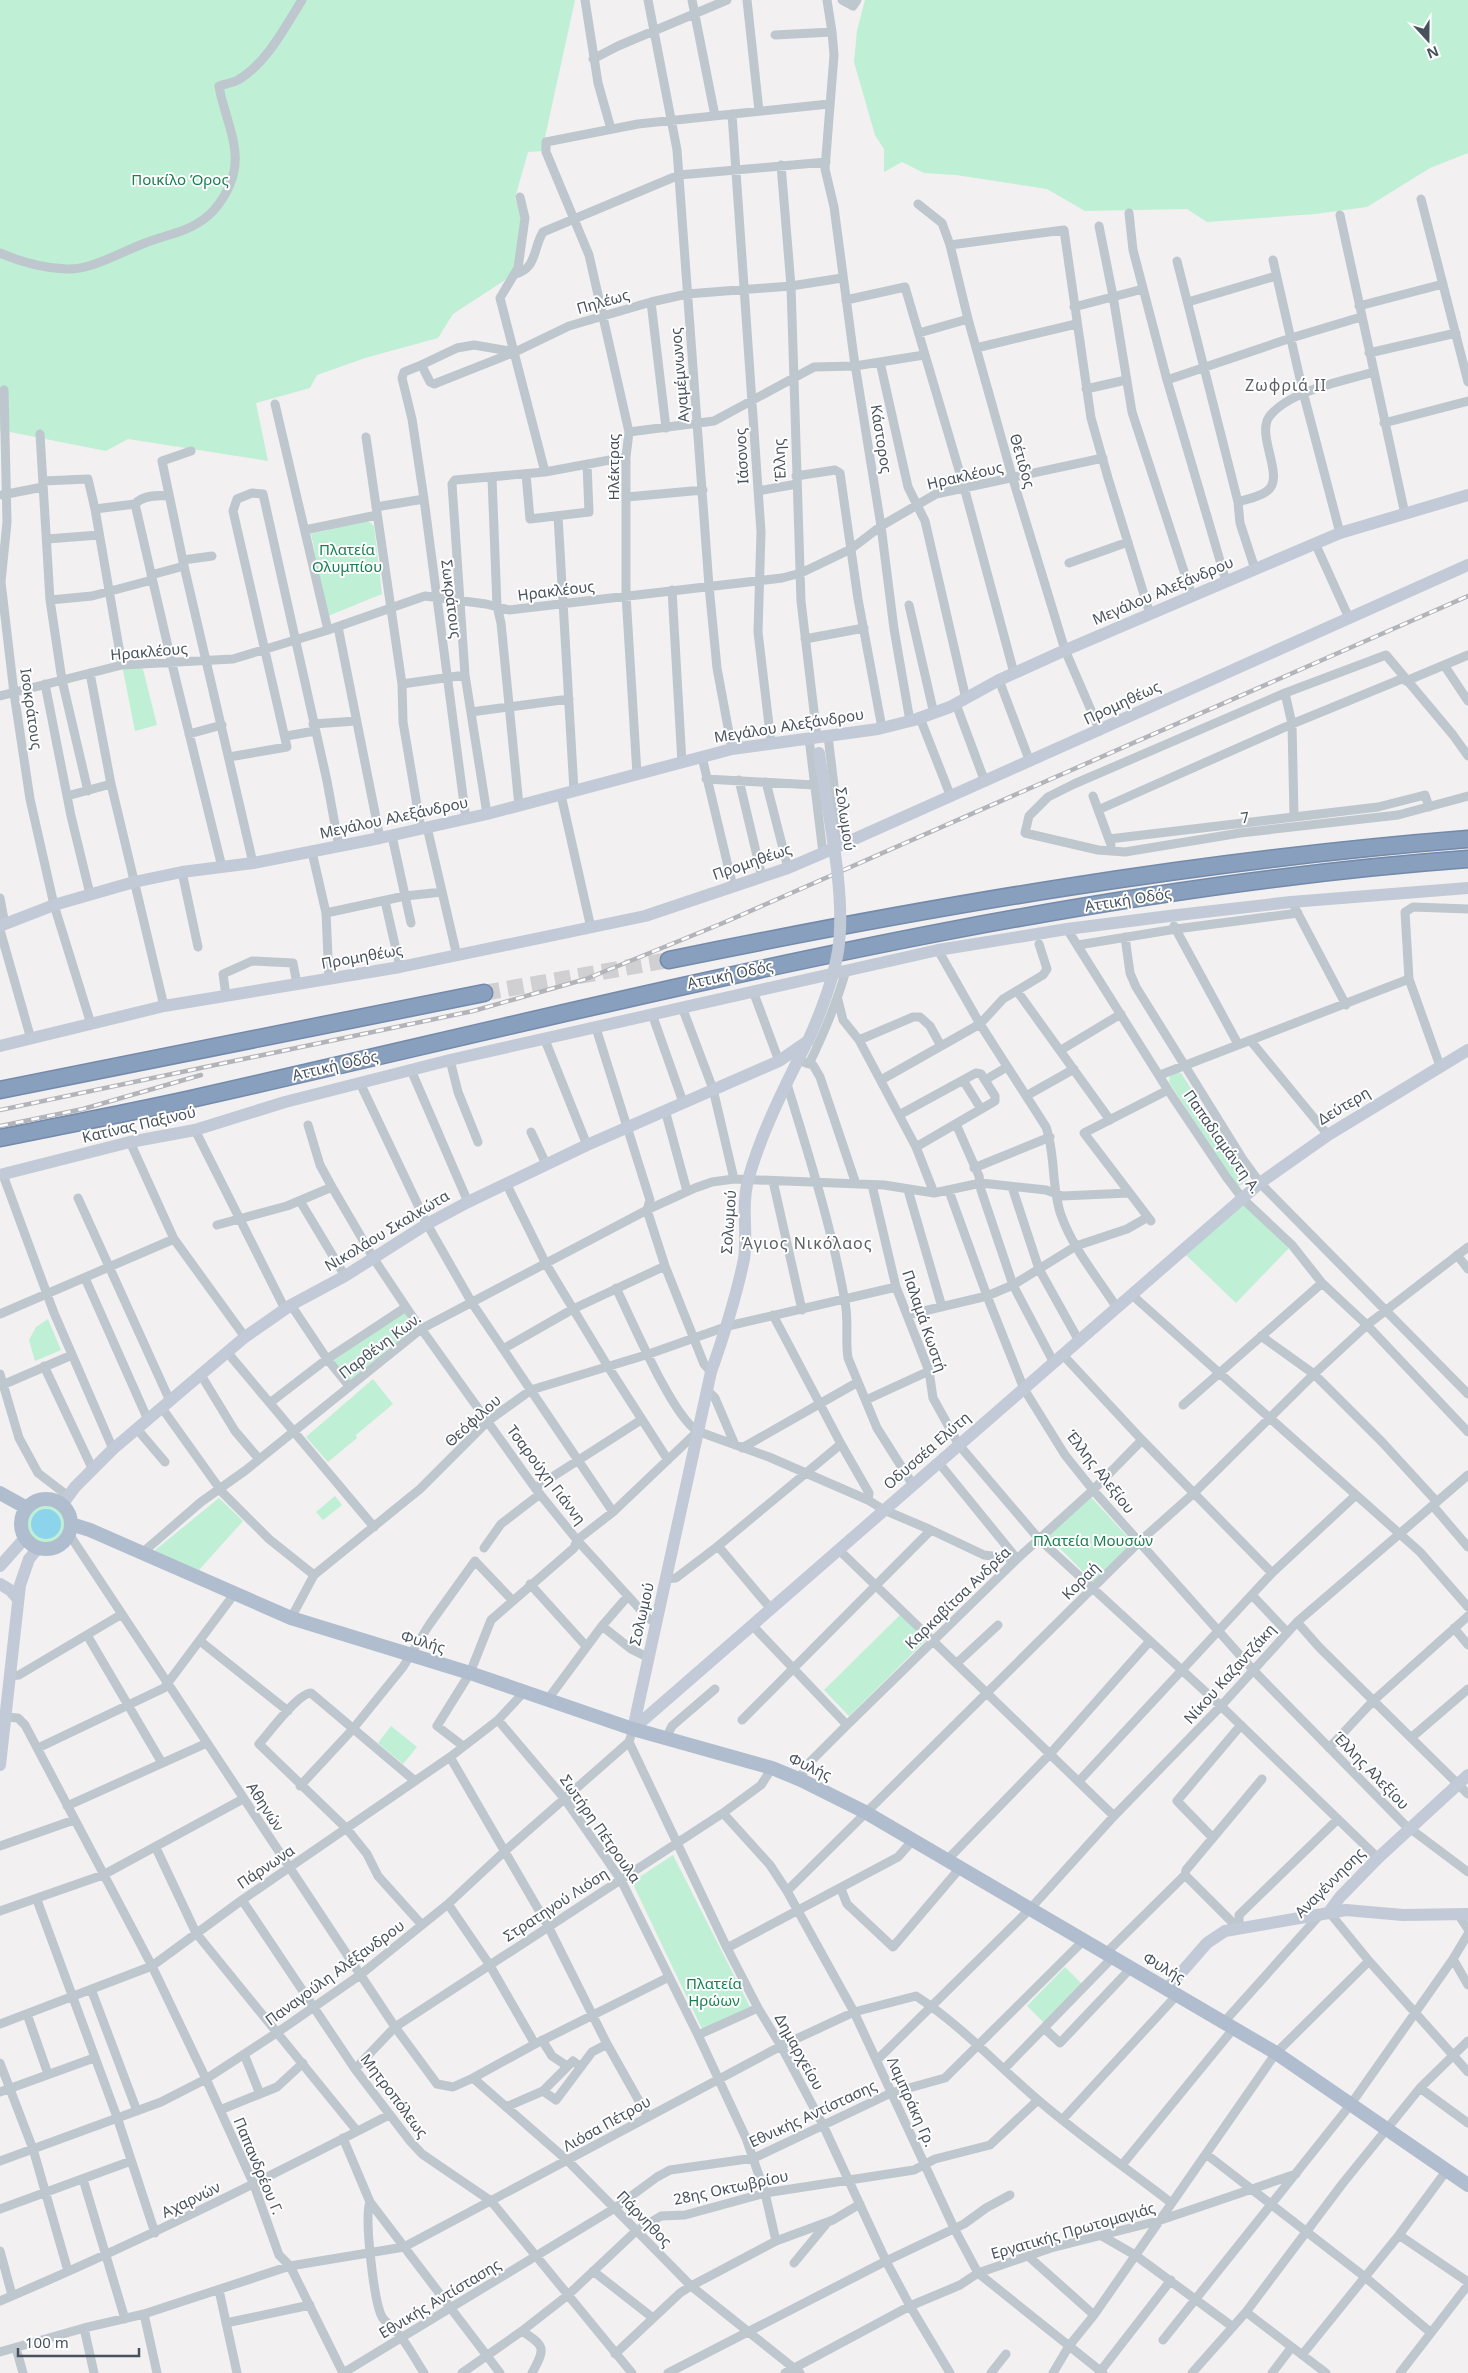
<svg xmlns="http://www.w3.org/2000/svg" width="1468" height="2373" viewBox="0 0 1468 2373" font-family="'Noto Sans',sans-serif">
  <rect width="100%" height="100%" fill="#f2f0f0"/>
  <path fill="#bfefd4" d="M0,0H575L542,151L528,152L515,198L521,216L516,267L511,276L453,314L438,338L365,358L317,375L310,388L256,403L268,461L128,439L106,451L0,430Z
    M865,0H1468V153L1430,168L1367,207L1315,214L1207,222L1187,209L1085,211L1047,189L956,175L924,173L902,162L884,172V149L875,135L854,62L857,31Z
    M368,521L374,526L382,594L328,616L311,534Z
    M122,665H142L157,725L135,731Z
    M1176,1072L1181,1073L1247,1177L1246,1183L1238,1186L1235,1185L1169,1082L1170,1074Z
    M1245,1202L1289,1248L1236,1303L1186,1255Z
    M406,1307L421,1329L349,1386L327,1359Z
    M48,1319L61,1350L35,1361L29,1340L36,1327Z
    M373,1379L393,1404L356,1435L357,1438L328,1462L306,1437Z
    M335,1496L342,1505L323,1520L316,1512Z
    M1091,1497L1134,1544L1093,1582L1048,1536Z
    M219,1498L243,1521L199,1570L154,1551Z
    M24 1524a21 21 0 1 1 42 0a21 21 0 1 1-42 0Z
    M901,1614L926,1640L849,1716L824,1690Z
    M391,1726L417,1747L403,1764L378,1743Z
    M673,1855L750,2007L703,2031L632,1882Z
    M1065,1967L1083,1985L1045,2024L1027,2006Z"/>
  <path fill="#8cd3ec" d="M31 1524a15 15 0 1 1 30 0a15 15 0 1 1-30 0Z"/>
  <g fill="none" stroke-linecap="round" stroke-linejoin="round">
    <path stroke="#d0d0d3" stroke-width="16" stroke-dasharray="16 8" stroke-linecap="butt" d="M484,993L669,960"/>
    <g stroke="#738aaa" stroke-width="19">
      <path id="highway" d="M669,960C933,906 1200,860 1468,839
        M0,1090L484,993
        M0,1138C64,1125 128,1113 191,1099C615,1004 1034,891 1468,859"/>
    </g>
    <path stroke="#bec6ce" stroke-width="9" d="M585,0L598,83L611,129
      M648,0L677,150L709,586L717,668L732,749
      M692,0L715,116
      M747,0L759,111
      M827,0L832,32L834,55L825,169L834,207L854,358L881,526L894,629L910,721
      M842,0L853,6L857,0
      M775,35L832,32
      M593,59L618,46L727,0
      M732,114L761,532L758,632L771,742
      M781,165L791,286L801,601L817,737
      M520,197L525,218L518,268L500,298L545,472
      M1421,199L1468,382
      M918,204L942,223L950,245L968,319L1012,476L1065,650L1100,731
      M1129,213L1133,250L1167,380L1226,581
      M1340,215L1405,514
      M1099,226L1113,296L1132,412L1192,596
      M950,245L1064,230L1091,418L1108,478L1150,614
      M0,253C21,262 42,268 66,269C92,270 121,252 145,243C165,235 187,232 204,219C218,209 231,188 234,171C240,144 223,113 219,86C225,84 232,83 238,80C267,63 285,27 302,0
      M1273,260L1303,392L1340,533
      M1177,261L1238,502L1240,523L1255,569
      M515,274C537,269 533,248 543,232L679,175L826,162
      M846,300L905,287L964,487L1014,673
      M651,302L666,428
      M1188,302L1276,276
      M1359,306L1443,284
      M1074,307L1143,289
      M919,333L968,319
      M976,348L1076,324
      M1369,353L1456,333
      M880,362L908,487L925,521L966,699
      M419,366L457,348L474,345L515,352
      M1167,380L1291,338L1361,317
      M1086,389L1126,380
      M4,390L7,522L1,582L14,693L30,799L54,905L91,1024
      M275,404L328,630
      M1384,423L1468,401
      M629,432L714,421L814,367L855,366L924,355
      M40,434L50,600L62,680L88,791
      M366,437L402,684L403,722L421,829
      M191,451L162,461L184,566L253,863
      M526,474L530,519L589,512L587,464
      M796,476L835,470L840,473L858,599L882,728
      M492,478L497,606L501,623L519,806
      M43,481L88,479L95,509L122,665
      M758,491L797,484
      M2,495L43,487
      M627,497L703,490
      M1238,502C1247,499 1260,497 1267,491C1286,478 1256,436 1269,417C1288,391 1344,381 1374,372
      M135,504L172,664L222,867
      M135,504C143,495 157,495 169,496
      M376,507L424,499
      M95,509L135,504
      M558,516L574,791
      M305,530L377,515
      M47,539L99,535
      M1315,543L1349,618
      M183,560L212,556
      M1069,563L1128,542
      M151,575L184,566
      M672,590L682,763
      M50,600L92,596L152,580
      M909,605L934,714
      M338,627L380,838
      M805,639L864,628
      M1444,665L1468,701
      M90,673L111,784L164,1006
      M999,680L1030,762
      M1406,681L1468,655
      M45,684L71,816L90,894
      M402,684L465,675
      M1285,693L1292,724L1294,816
      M0,696L122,665L233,659L328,630L425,596L486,604L509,610L782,578L801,573L851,549L881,526L936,494L1103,458
      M956,704L985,782
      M471,712L569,699
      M920,718L951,797
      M313,724L356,721
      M189,734L222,725
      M286,736L315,731
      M828,736L839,827L845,844
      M809,738L823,853
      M1468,756L1453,735L1386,655L1285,693L1074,784L1048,797L1029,816L1025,833L1098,850L1125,852L1240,833L1398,815L1468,796
      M229,757L287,747L233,511L237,499L252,493L263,494L327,781L339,847
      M702,757L733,887
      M637,774L626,595V457L629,432L589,255L546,152V142L638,124L829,104
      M706,779L814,785
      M739,780L762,877
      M766,782L788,868
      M561,795L591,928
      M67,796L111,784
      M1093,796L1111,845
      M1098,810L1292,724L1404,678
      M487,814L465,675L452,484L455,480L545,472L626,457
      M466,819L424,499L412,419L402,378L404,372L419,366L423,368L430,382L434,384L515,352L569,326L651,302L687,294L791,286L842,278
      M427,827L457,956
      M392,836L411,923
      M1109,839L1378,807L1425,795L1429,807
      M312,852L326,913L329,979
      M182,872L198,947
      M0,898L5,925
      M385,901L400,967
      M1295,908L1346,1005
      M326,913L405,896L442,892
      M1174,926L1238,1044
      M1067,929L1168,1090L1227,1178L1243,1199L1292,1245L1322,1283L1367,1325L1468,1432
      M0,930L31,1039
      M1125,937L1130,973L1136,987L1244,1161L1260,1183L1468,1394
      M1078,945L1176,929L1298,913
      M938,950L980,1024L1046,1127C1056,1156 1051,1187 1061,1215C1073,1249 1098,1278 1117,1308
      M753,991L779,1061
      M1017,991L1110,1120
      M226,996L223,974L252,961L293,963L297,984
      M838,1000L843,1020L859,1040L916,1147L934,1193
      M682,1007L713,1089L734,1179
      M652,1014L683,1102
      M596,1028L650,1200L647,1210L665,1266L704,1364L711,1372
      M545,1040L587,1145
      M859,1040L913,1017H920L930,1026L941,1046
      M1250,1040L1328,1135
      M1061,1050L1121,1014
      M450,1060L458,1092L478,1142
      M803,1062L809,1064C824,1033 837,1003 846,970
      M809,1064L813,1065L820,1077L856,1184
      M1440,1066L1409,979L1405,912L1413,907L1468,909
      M411,1070L468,1202
      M1160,1075L1409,979
      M881,1080L980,1024L1003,999L1043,975L1047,969L1039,944
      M963,1080L981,1109
      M985,1080L1007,1067
      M360,1083L427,1224L472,1303L613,1512
      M787,1084C809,1156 832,1228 845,1302C849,1321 845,1339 848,1358L877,1428L913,1485
      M1026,1096L1074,1069
      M665,1110L687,1191
      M899,1115L976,1073L981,1074L995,1096V1101L916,1147
      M956,1124L979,1176L981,1190L1013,1285L1054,1363
      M308,1125L320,1165L332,1187L374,1259L410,1313L535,1488L577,1540L649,1619L657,1622
      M195,1130L285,1309
      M531,1132L546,1164
      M130,1142L174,1239L245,1337
      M974,1168L1050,1137
      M3,1175L54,1313L113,1449
      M773,1181L802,1310
      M506,1183L546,1264L607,1365L668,1460
      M872,1185L896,1287L929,1371L933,1398L959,1445L1039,1539L1221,1706L1378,1858
      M1012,1187L1039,1269L1079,1341
      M908,1190L942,1307
      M949,1191L987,1296L1024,1389L1065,1455L1093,1490L1254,1671L1404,1824L1468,1872
      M78,1198L170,1401
      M300,1201L345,1276
      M1151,1221L1084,1133L1168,1090
      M217,1225L287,1206L332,1187
      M1457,1255L1468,1269
      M85,1278L148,1420
      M616,1288C632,1320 671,1414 697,1431L769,1457L868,1500L884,1510L931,1530L984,1555L1017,1559
      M1132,1295L1420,1552L1468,1607
      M291,1305L327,1359L349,1386
      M0,1314L174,1239
      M773,1315L841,1444L869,1493L868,1500
      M907,1315L987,1296L1013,1285L1076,1246L1127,1229L1148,1217
      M1261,1336L1314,1374L1382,1442L1437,1502
      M503,1349L573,1309L665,1266
      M227,1352L374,1527
      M1063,1355L1142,1440L1272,1573
      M44,1366L93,1470
      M0,1374L19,1438L38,1473L68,1496
      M201,1375L235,1431L259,1459
      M0,1386L72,1355
      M707,1390L715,1398L735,1445
      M866,1400L929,1371
      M271,1402L327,1359L406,1307
      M1183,1405L1322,1283
      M162,1408L222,1492L269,1539L314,1575
      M137,1429L165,1462
      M742,1448L858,1382
      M939,1463L1017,1559
      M535,1488L641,1420
      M1433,1506L1468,1547
      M69,1534L395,2027L437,2084L453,2087L473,2078L535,2044L669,1977
      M718,1546L771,1609
      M484,1548L501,1524L540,1494
      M839,1550L1114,1816
      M142,1553L201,1502L246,1470L421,1329L647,1210L695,1188L712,1182L734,1179L884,1185L934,1193L981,1183L1046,1190L1062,1196L1129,1193
      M666,1579L676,1578L718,1546L841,1444
      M530,1584L586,1646
      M1252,1595L1287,1632
      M291,1618L314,1575L420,1489L488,1421L531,1390L649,1354L728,1326L896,1287
      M1297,1622L1319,1647L1468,1794
      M752,1625L847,1725
      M602,1626L631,1649L649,1658
      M1454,1628L1468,1645
      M87,1635L162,1763
      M200,1641L288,1711
      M957,1663L998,1625
      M10,1676L19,1675L122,1614
      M548,1699L602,1626L628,1596
      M5,1717L18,1718L25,1725L152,1966L206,2079L254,2185L279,2255L290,2266L343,2373
      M498,1720L564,1798L621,1880L698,2035L746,2138L765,2193L776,2241
      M742,1720L931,1530
      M1412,1737L1468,1689
      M666,1738L672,1726L715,1689
      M629,1742L727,1948L758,2008L781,2046L823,2125L886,2261L910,2306L950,2373
      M463,1746L437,1726L470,1673L491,1620L574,1548L577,1540L613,1512L697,1432
      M38,1748L164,1688L235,1593
      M1329,1748L1373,1701L1468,1616
      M450,1757L548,1926L607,2044L648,2117
      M801,1780L805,1767L847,1725L1017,1559L1093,1490L1142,1440
      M415,1781L311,1693C298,1693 269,1733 259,1744L347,1829L367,1854L378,1876L422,1925
      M1079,1781L1272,1573L1356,1495
      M300,1786L352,1730L403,1667L429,1625L475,1561L513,1601
      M67,1806L207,1743
      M723,1813L770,1865L787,1891L854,2012L954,2228L978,2273L1103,2373
      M1213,1838L1177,1801L1241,1725
      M0,1846L74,1820
      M156,1848L196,1933L357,2131
      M947,1860L1050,1754L1149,1642
      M1185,1875L1239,1929
      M841,1889L847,1904L893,1947L960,1868
      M787,1891L1139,1542L1194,1493L1314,1374L1367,1325L1468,1247
      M37,1900L117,2117L155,2233
      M242,1900L355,2069L410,2141L422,2154L491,2201L632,2373
      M448,1904L489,1964L535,2044
      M0,1911L103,1875L243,1799
      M1458,1914L1468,1929
      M1239,1929V1915L1338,1819
      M727,1948L898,1857L913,1840
      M1106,1953L1185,1875L1186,1870L1262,1779
      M1453,1959L1468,1985
      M91,1989L137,2111
      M27,2014L48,2074
      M1224,2022L1318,1917L1329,1912L1369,1961L1468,2072
      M0,2024L152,1966L242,1900L450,1757L498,1720L525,1691
      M1044,2028L1060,2043L1131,1968
      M698,2035L758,2008
      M542,2040L552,2056L567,2066
      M244,2054L260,2094
      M877,2060L1030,1909L1114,1816L1221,1706L1297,1622L1468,1475
      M0,2063L33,2149L68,2271
      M355,2069L395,2027L723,1813L761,1785L772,1768
      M1004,2069L1113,1957
      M473,2078L568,2161L691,2286L800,2373
      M1420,2088L1468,2123
      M543,2091L556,2100L592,2052L607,2044
      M0,2092L94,2058
      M506,2107L543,2091L573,2061L581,2067
      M220,2110L277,2087L303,2063
      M1062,2120L1177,1995
      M343,2138L370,2202L500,2373
      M1206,2154L1365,2277L1430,2332
      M0,2161L161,2102L206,2079L278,2032L360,1975L448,1904L505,1851L629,1742L633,1729
      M1122,2165L1234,2028
      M83,2179L125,2319
      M370,2202C364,2217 374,2302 382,2317C386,2323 391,2326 396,2331C407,2343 415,2359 424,2373
      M0,2209L131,2161
      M1399,2235L1468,2282
      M1102,2236L1135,2255L1233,2327
      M0,2251L12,2295
      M1028,2256L1094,2315
      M794,2263L827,2223
      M593,2271L653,2318
      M219,2290L237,2373
      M0,2301C133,2245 261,2181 389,2115
      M1246,2312L1326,2373
      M144,2314L157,2373
      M226,2323L310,2305
      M84,2328L94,2373
      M522,2331C545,2346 546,2348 532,2373
      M1163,2340L1351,2104L1453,1959L1468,1934
      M16,2348L23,2373
      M0,2352L84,2328L144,2314L290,2266L404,2247L781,2046L854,2012L916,1996C961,2025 997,2065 1038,2100C1080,2136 1126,2168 1170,2202
      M615,2354L680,2293L691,2286L776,2241L833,2220L860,2204
      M1302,2355L1399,2235L1447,2170
      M343,2373L615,2208L657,2177L670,2170L754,2158L891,2093L945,2078L1084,1940
      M462,2373L522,2331L568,2295L636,2231L661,2216L685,2215L765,2193L914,2170L935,2159L990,2145L1038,2100
      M668,2373L886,2261L964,2224L986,2208L1010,2195
      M785,2373L910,2306L960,2285L978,2273L1051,2248L1158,2221L1296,2174
      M991,2373L1006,2354
      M1053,2373L1069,2346L1094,2315L1276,2053L1369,1961
      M1099,2373L1171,2280
      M1192,2373L1246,2312L1343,2183L1420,2088L1468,2041
      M1272,2373L1291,2348
      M1400,2373L1468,2285"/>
    <path stroke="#c1cad6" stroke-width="12" d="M0,926L54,905L134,882L182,872L253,863L380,838L487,814L732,749L878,729L914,720L950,707L999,680L1061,652L1340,533L1468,495
      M0,1046L164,1006L400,967L645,916L788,868L823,853L1468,565
      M0,1175L130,1142L195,1130L285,1102L450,1060L938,950L1067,929L1169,916L1291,902L1468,888
      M62,1505L75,1487L113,1449L245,1337L291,1305L345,1276L427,1224L468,1202L587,1145L779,1061L808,1041
      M0,1566L25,1538
      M0,1584L10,1590L18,1599
      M633,1729L1260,1183L1328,1135L1468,1050
      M633,1729L711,1372C724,1335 736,1298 744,1259C748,1233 741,1207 748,1180C761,1133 784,1088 806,1044
      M0,1765L20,1585L29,1559L38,1548
      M1329,1912L1340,1897L1378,1858L1468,1775
      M1167,1989L1207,1943L1225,1931L1346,1910L1403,1915L1468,1914"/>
    <path stroke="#b0bdce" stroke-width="14" d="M0,1493L27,1508
      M21 1524a25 25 0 1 1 50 0a25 25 0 1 1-50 0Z
      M71,1524L90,1530L291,1618L470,1673L633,1729L772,1768L801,1780L865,1812L1276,2053L1468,2185"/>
    <use href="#highway" stroke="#889fbe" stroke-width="16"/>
    <g stroke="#b2b4ba" stroke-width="4.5">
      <path id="rail" d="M0,1110L473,1011L586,979L723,923L1468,596
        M0,1126L83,1109L201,1075"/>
    </g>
    <use href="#rail" stroke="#fff" stroke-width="2.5" stroke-dasharray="8" stroke-linecap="butt"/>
    <path stroke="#c1cad6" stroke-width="12" d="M808,1041C821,1012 833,982 838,951C847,894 827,811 819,753"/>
  </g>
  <g text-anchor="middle" stroke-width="4" stroke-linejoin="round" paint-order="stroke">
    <g font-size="15" fill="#187f51" stroke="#fff">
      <text x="180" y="185">Ποικίλο Όρος</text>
      <text x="347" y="555">Πλατεία<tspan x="347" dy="17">Ολυμπίου</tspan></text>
      <text x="1093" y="1546">Πλατεία Μουσών</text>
      <text x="714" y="1989">Πλατεία<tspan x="714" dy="17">Ηρώων</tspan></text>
    </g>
    <g font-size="15" fill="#48525d" stroke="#fff">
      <text transform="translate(603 302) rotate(-16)" y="5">Πηλέως</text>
      <text transform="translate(680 375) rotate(-95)" y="5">Αγαμέμνωνος</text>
      <text transform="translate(881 439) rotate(81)" y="5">Κάστορος</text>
      <text transform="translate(742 456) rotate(-93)" y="5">Ιάσονος</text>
      <text transform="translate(780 460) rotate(-92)" y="5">Έλλης</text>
      <text transform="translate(1022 461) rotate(74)" y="5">Θέτιδος</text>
      <text transform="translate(614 467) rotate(-90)" y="5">Ηλέκτρας</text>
      <text transform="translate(965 476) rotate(-13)" y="5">Ηρακλέους</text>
      <text transform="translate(556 591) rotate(-7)" y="5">Ηρακλέους</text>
      <text transform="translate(1163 591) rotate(-23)" y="5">Μεγάλου Αλεξάνδρου</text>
      <text transform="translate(451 599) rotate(83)" y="5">Σωκράτους</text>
      <text transform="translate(149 652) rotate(-5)" y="5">Ηρακλέους</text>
      <text transform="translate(1122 703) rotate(-25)" y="5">Προμηθέως</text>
      <text transform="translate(31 709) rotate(82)" y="5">Ισοκράτους</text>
      <text transform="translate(789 726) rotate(-9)" y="5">Μεγάλου Αλεξάνδρου</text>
      <text transform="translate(394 818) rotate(-12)" y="5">Μεγάλου Αλεξάνδρου</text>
      <text transform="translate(1245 818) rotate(-8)" y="5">7</text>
      <text transform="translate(845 819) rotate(82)" y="5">Σολωμού</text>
      <text transform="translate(752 862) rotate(-19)" y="5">Προμηθέως</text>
      <text transform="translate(1128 900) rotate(-9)" y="5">Αττική Οδός</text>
      <text transform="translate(362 957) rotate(-10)" y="5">Προμηθέως</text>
      <text transform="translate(730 975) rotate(-12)" y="5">Αττική Οδός</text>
      <text transform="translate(335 1066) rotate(-13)" y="5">Αττική Οδός</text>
      <text transform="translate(1344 1106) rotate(-31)" y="5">Δεύτερη</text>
      <text transform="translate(139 1125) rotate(-13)" y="5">Κατίνας Παξινού</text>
      <text transform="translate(1222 1142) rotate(55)" y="5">Παπαδιαμάντη Α.</text>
      <text transform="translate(729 1222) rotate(-86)" y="5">Σολωμού</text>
      <text transform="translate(387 1231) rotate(-31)" y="5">Νικολάου Σκαλκώτα</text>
      <text transform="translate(924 1321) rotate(71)" y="5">Παλαμά Κωστή</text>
      <text transform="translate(380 1346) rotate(-37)" y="5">Παρθένη Κων.</text>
      <text transform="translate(473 1421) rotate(-42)" y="5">Θεόφιλου</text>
      <text transform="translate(927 1451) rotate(-41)" y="5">Οδυσσέα Ελύτη</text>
      <text transform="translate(1100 1472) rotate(52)" y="5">Έλλης Αλεξίου</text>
      <text transform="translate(546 1475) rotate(53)" y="5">Τσαρούχη Γιάννη</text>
      <text transform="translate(1081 1581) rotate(-45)" y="5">Κοραή</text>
      <text transform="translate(958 1598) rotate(-44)" y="5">Καρκαβίτσα Ανδρέα</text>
      <text transform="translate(642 1614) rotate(-77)" y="5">Σολωμού</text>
      <text transform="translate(423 1642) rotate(17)" y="5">Φυλής</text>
      <text transform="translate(1230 1674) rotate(-48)" y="5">Νίκου Καζαντζάκη</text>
      <text transform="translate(810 1767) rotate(25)" y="5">Φυλής</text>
      <text transform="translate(1371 1771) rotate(46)" y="5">Έλλης Αλεξίου</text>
      <text transform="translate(265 1807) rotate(57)" y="5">Αθηνών</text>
      <text transform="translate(600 1829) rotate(55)" y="5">Σωτήρη Πέτρουλα</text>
      <text transform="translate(266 1867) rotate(-34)" y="5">Πάρνωνα</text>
      <text transform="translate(1330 1883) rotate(-45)" y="5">Αναγέννησης</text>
      <text transform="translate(556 1905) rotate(-33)" y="5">Στρατηγού Λιόση</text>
      <text transform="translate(1164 1968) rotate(30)" y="5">Φυλής</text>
      <text transform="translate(335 1973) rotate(-36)" y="5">Παναγούλη Αλέξανδρου</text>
      <text transform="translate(799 2052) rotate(61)" y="5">Δημαρχείου</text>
      <text transform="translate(394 2096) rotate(53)" y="5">Μητροπόλεως</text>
      <text transform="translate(911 2102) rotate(66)" y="5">Λαμπράκη Γρ.</text>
      <text transform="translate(813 2114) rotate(-25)" y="5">Εθνικής Αντίστασης</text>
      <text transform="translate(607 2124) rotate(-29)" y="5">Λιόσα Πέτρου</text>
      <text transform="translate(258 2166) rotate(67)" y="5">Παπανδρέου Γ.</text>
      <text transform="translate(731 2188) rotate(-12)" y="5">28ης Οκτωβρίου</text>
      <text transform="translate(191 2200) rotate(-26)" y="5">Αχαρνών</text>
      <text transform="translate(644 2219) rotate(46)" y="5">Πάρνηθος</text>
      <text transform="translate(1073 2231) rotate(-16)" y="5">Εργατικής Πρωτομαγιάς</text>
      <text transform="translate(440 2299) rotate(-31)" y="5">Εθνικής Αντίστασης</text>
    </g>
    <g font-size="16" letter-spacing="1" fill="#5c6065" stroke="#fff">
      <text x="1286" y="391">Ζωφριά ΙΙ</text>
      <text x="807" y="1249">Άγιος Νικόλαος</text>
    </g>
  </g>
  <g transform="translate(1428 40) rotate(159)" stroke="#ffffff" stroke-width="4" paint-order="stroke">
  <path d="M0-4L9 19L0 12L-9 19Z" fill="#48525d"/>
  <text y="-8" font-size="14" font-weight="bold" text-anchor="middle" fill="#48525d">N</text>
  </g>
  <path d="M18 2348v8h121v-8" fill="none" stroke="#48525d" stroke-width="2.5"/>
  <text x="25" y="2348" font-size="15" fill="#48525d" stroke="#ffffff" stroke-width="4" paint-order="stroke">100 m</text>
</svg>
